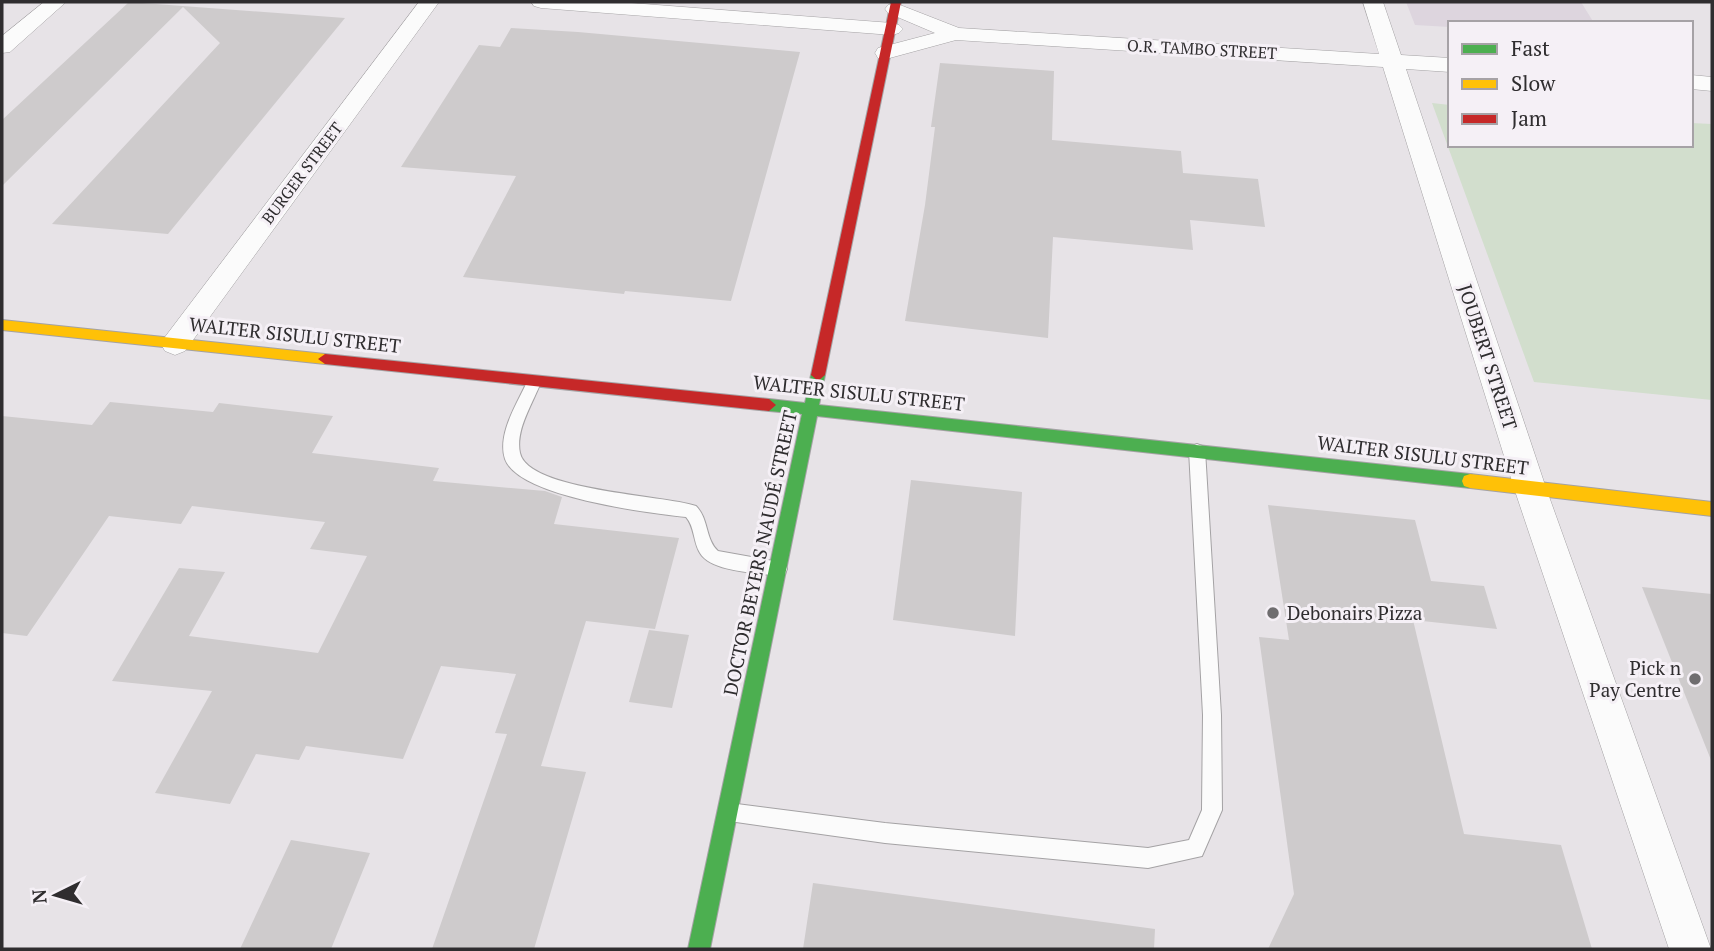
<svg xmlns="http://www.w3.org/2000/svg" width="1714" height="951" viewBox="0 0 1714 951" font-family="'PT Serif',serif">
  <rect width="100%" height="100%" fill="#e7e3e7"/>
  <path fill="#ddd5de" d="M1406,2H1581L1594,23H1450V27L1415,25Z"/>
  <path fill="#d2decd" d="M1432,103L1450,105V145H1691V123L1712,124V400L1534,382Z"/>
  <path fill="#cecbcc" d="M129,2L345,18L168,234L52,224L220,43L183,7L2,186V120Z
    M511,28L578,32L800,52L731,301L625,291L624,294L463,277L516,176L401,167L479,45L500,47Z
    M940,63L1054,71L1052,140L1181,151L1183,173L1258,179L1265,227L1190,220L1193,250L1053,237L1048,338L905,321L925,205L935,127H931Z
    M110,402L213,412L219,403L333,416L312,453L439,468L433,481L545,491L562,497L554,524L679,538L655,629L586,621L541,766L586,772L534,949H432L507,734L495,733L516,674L441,666L403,759L306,746L299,760L256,754L230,804L155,793L212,691L112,681L179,568L225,572L189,636L318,653L367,556L310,549L325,522L192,506L181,524L109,516L27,636L2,633V416L92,425Z
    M911,480L1022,492L1015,636L893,620Z
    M1268,505L1415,520L1431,581L1484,586L1497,629L1413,620L1464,834L1561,845L1592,949H1268L1294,894L1259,637L1289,640Z
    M1642,587L1712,594V759L1711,760Z
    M649,630L689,635L672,708L629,702Z
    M291,840L370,853L331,949H240Z
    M813,883L1155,929L1154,949H803Z"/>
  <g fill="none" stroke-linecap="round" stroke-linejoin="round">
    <g stroke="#a4a2a4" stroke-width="2">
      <path id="lane" d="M534,376L541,382C533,403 515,430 520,453C528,491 664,495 696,506C709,519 705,539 718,551L779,562L785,564L787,569L785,574L779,576C759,573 711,572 700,553C693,542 695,527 686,517C649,513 518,497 505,459C497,434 517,404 527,382Z
        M1197,444L1202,446L1205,450L1221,715L1222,810L1202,856L1148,868L885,843L722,820L719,813L722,806L729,803L885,823L1148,848L1189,840L1202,810L1203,715L1189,450L1192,446Z"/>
    </g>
    <g stroke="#a4a2a4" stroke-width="1">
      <path id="street" d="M44,2H66L10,52L2,53V36Z
        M419,2H439L185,351L175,355L165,351L161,344L165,337Z
        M531,2H618L892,23L899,25L903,29L899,33L892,35L541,8L534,6Z
        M1363,2H1383L1401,55L1450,58V72L1406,69L1546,488L1711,949H1669L1514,488L1383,67L956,40L886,59L878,58L875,53L878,48L935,33L888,13L885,9L888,5L895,3L959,28L1379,54Z
        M1691,75L1712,77V91L1691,89Z"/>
    </g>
    <g stroke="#a4a2a4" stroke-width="2">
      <path id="fast" d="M818,369L825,375L819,405L1470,474L1476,476L1478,481L1476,486L1470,488L817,416L710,949H688L802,414L769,411L762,405L769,399L805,403L811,375Z"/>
    </g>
    <g stroke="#a4a2a4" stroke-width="2">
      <path id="slow" d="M2,320L325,354L332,359L325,364L2,330Z
        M1470,474L1712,502V516L1470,488L1464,486L1462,481L1464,476Z"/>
    </g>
    <g stroke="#a4a2a4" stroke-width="2">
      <path id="jam" d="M891,2H901L825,375L818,381L811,375Z
        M325,354L769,399L776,405L769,411L325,364L318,359Z"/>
    </g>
    <use href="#lane" fill="#fbfbfb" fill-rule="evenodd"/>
    <use href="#street" fill="#fbfbfb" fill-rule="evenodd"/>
    <use href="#fast" fill="#4caf50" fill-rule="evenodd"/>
    <use href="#slow" fill="#ffc107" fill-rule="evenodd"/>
    <use href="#jam" fill="#c62828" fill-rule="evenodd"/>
  </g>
  <g fill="#6f6d6f" stroke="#f5f0f6" stroke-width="2.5">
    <circle cx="1273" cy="613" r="7"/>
    <circle cx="1695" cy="679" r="7"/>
  </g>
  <g text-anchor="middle" stroke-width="6" stroke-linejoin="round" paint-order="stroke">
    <g font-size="16" fill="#2f2d2f" stroke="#f5f0f6">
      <text transform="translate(1202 49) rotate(3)" y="6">O.R. TAMBO STREET</text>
      <text transform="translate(302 173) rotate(-53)" y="6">BURGER STREET</text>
    </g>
    <g font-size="19" fill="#2f2d2f" stroke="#f5f0f6">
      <text transform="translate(295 335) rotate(6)" y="7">WALTER SISULU STREET</text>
      <text transform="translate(1488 357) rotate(72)" y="7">JOUBERT STREET</text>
      <text transform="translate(859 393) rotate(6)" y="7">WALTER SISULU STREET</text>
      <text transform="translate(1423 455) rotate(7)" y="7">WALTER SISULU STREET</text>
      <text transform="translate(760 553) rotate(-78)" y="7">DOCTOR BEYERS NAUDÉ STREET</text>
    </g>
    <g font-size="19" fill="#2f2d2f" stroke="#f5f0f6" text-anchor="start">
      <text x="1287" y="620">Debonairs Pizza</text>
      <text x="1681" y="675" text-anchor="end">Pick n<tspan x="1681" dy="22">Pay Centre</tspan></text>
    </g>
  </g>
  <rect width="1714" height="951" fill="none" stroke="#2f2d2f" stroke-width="7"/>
  <rect x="1448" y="21" width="245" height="126" fill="#f5f0f6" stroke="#a6a2a6" stroke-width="2"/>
  <rect x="1462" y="44" width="35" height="10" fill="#4caf50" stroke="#a6a2a6" stroke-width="2"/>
  <text x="1511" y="56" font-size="21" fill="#2f2d2f">Fast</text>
  <rect x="1462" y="79" width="35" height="10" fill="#ffc107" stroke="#a6a2a6" stroke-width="2"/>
  <text x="1511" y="91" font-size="21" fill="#2f2d2f">Slow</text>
  <rect x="1462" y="114" width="35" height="10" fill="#c62828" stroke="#a6a2a6" stroke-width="2"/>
  <text x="1511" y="126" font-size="21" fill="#2f2d2f">Jam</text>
  <g transform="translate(56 895) rotate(265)" stroke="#f5f0f6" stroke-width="5" paint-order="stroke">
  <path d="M0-5L12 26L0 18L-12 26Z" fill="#2f2d2f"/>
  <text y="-10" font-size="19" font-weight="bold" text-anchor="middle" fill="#2f2d2f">N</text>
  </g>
</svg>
